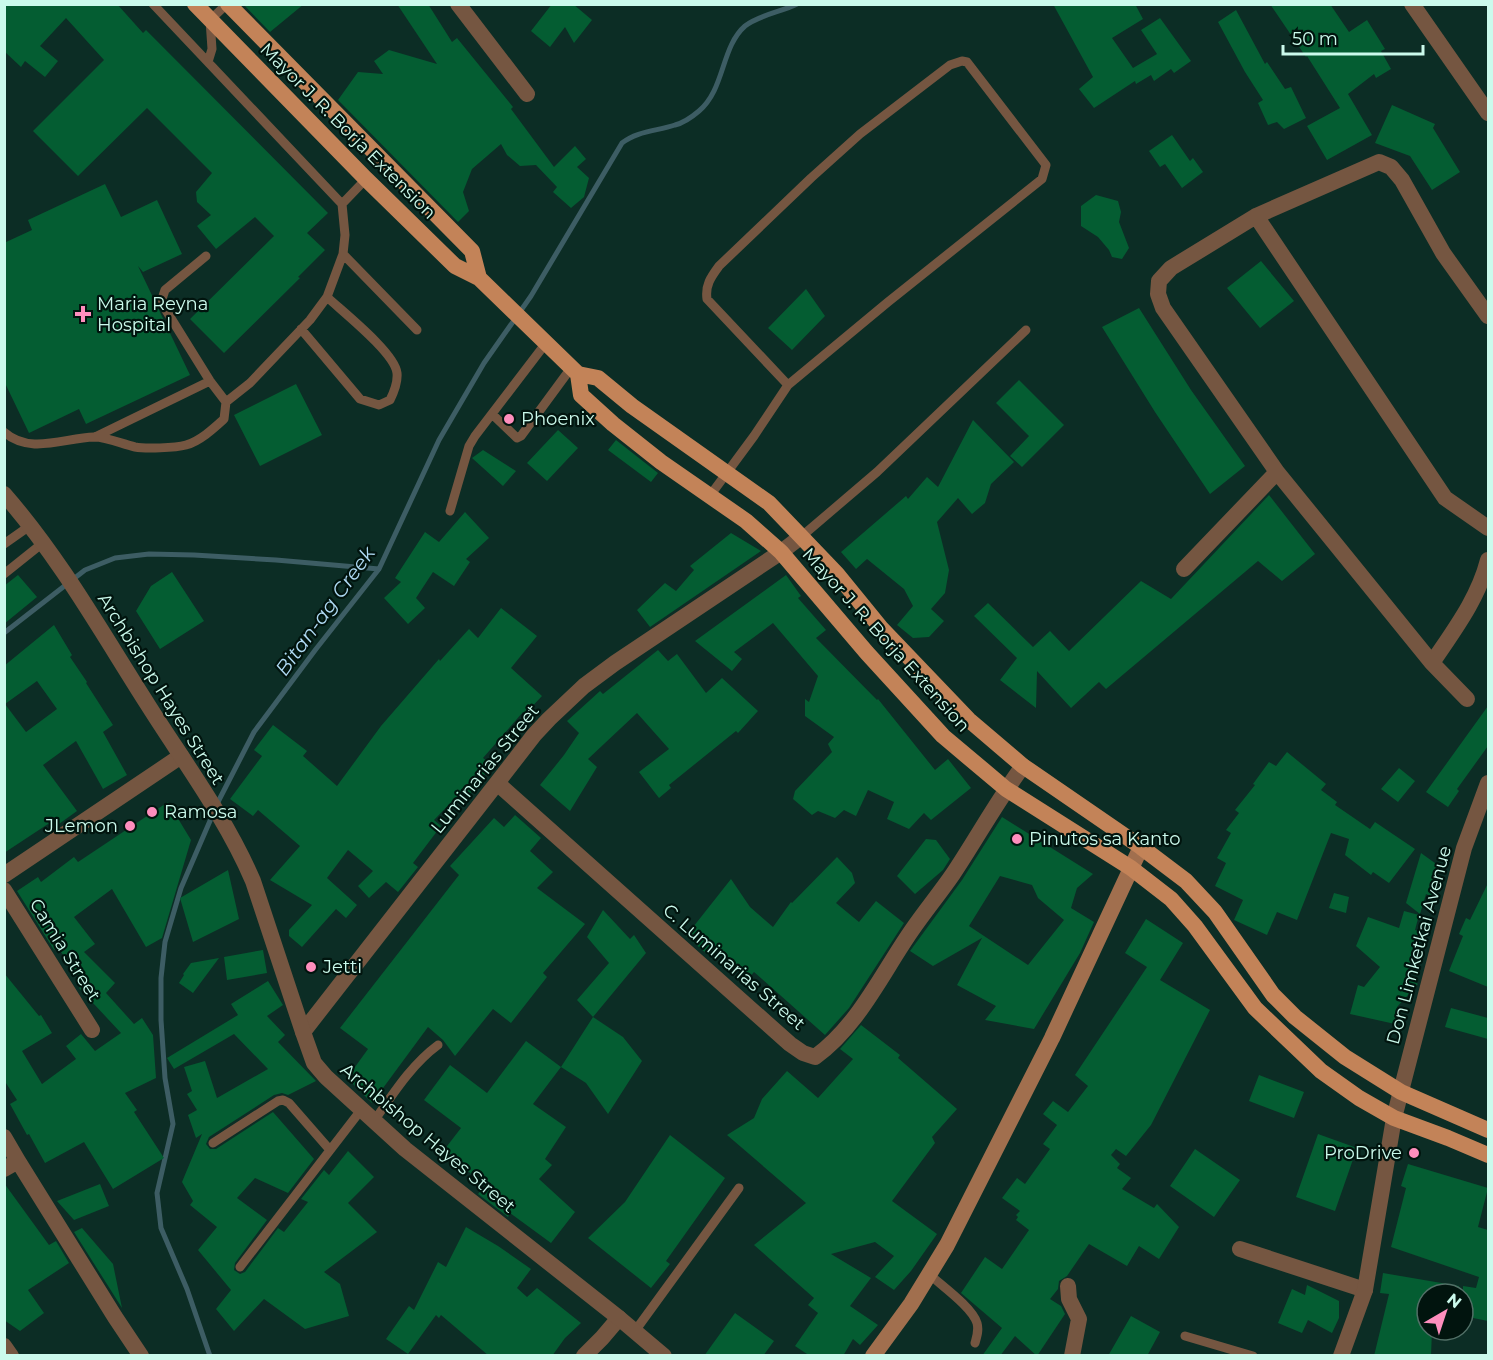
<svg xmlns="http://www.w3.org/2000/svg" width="1493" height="1360" viewBox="0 0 1493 1360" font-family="Montserrat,sans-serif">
  <rect width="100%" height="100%" fill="#0c2d25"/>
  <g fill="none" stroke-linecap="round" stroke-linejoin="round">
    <path stroke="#3d5d64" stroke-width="5" d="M4,633L85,570L115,558L149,554L194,555L276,560L379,569
      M210,1356L187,1289L161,1228L157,1193L173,1124L165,1078L161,1020V978L165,942L181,888L219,800L254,732L316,649L379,569L439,440L484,363L531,296L622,143C637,131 657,131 675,125C683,123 692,117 699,111C725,89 721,47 745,26C759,15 781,12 797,4"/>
  </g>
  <path fill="#045d32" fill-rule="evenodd" d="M4,4H117L143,33L146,30L328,213L307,233L325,250L298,277L300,278L224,353L190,319L274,236L255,217L216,249L197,226L211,215L197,202L196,192L212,173L147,108L78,176L33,131L104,60L66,18L40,46L58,61L45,77L25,61L21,67L4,51Z
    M243,4H304L270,32Z
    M397,4H428L452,42L457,38L513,107L511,109L554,167L575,146L586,159L577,167L589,178L584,197L571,208L553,192L557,187L536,165L520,166L507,155L501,144L472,169L463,192L469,211L458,222L338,100L358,72L383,74L374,61L389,50L437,64Z
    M552,4H573L592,20L574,43L565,27L550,47L531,31Z
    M1053,4H1135L1143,19L1112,38L1133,68L1157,54L1141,30L1160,18L1191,61L1174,73L1171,69L1154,81L1151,75L1136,84L1135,81L1094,108L1079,89L1093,77Z
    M1270,4H1330L1349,32L1367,20L1385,49L1381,51L1391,69L1376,78L1374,74L1348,94L1372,135L1327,160L1307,126L1340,108L1307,56L1306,57Z
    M1236,10L1265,64L1267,62L1285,89L1291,87L1306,118L1284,129L1277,122L1268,125L1258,103L1263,100L1245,72L1218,22Z
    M1392,105L1435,124L1433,128L1460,172L1432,190L1410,156L1375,143Z
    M1172,135L1190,161L1193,158L1203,172L1182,188L1165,164L1160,167L1149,151Z
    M105,184L121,217L157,200L182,254L143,272L138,266L190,375L86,424L79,409L29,433L4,381V243L32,230L28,220Z
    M1096,195L1118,201L1121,212L1119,222L1129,248L1122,259L1112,257L1109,250L1098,237L1081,226V206Z
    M1261,261L1294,301L1260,328L1227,288Z
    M806,289L825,316L792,350L768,328Z
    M1139,308L1191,390L1245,466L1210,494L1155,412L1102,327Z
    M1019,380L1064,425L1022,467L1010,456L1029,436L996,403Z
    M296,384L322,435L260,466L234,415Z
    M973,420L1014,462L991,484L985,503L972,514L958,498L937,522L949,570L945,593L931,609L944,621L929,637L913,638L897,625L913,606L904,589L867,559L856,569L841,552L906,496L908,499L927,477L938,487Z
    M558,430L578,448L547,481L527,463Z
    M616,440L658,473L651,482L608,450Z
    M483,450L516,471L503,486L472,458Z
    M1269,495L1315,554L1282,581L1258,561L1106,689L1099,682L1071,708L1037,671L1036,708L1000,680L1017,658L974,616L988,603L1033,647L1050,631L1069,651L1141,581L1171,599Z
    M465,512L489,538L466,559L470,562L454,586L433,572L416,598L425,608L408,624L384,598L401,582L395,578L425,532L439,542Z
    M731,533L761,551L650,627L637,610L665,583L676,591L694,570L690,566Z
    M172,572L204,621L160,649L136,611L151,586Z
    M18,575L37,597L4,624V586Z
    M786,575L801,596L798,598L826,630L816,638L877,700L878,699L935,770L948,759L971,788L931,820L924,813L909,829L887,819L894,802L868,790L856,816L844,810L835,818L818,811L812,815L793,799L795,791L832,752L828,744L834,737L805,716V699L809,702L818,676L773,623L734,652L742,659L732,671L695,641Z
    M501,608L537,636L511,668L542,696L525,714L523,712L483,758L492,765L468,796L462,791L434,820L441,826L413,863L418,867L398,892L386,882L369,898L358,886L373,871L348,850L327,878L357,905L346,918L336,909L302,947L289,936V930L312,905L270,880L300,846L258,810L253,816L230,799L262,756L254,750L273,725L307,751L303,756L337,786L381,726L439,659L440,661L469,629L478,638Z
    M54,625L72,655L70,657L87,682L86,683L113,725L103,732L127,775L103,789L76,741L43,765L77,811L52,829L48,824L4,853V666ZM37,681L57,709L26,732L5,704Z
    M658,650L668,661L677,654L706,693L722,678L758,711L738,733L736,731L669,785L671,788L659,798L639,772L669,749L637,713L588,759L597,767L570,811L540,785L564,755L579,733L567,721L600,691L603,694Z
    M1488,706V746L1457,789L1459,791L1448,807L1426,792Z
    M1287,752L1326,784L1321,790L1337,802L1335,805L1370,829L1375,822L1415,849L1389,883L1373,872L1371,875L1345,855L1349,839L1331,833L1297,920L1277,912L1267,935L1234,920L1243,900L1215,886L1226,863L1217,858L1231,833L1226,830L1239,813L1235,810L1255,785L1253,784L1269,762L1276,766Z
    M1399,768L1415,781L1398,802L1381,789Z
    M168,802L191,840L162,938L146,947L112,889L74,917L95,944L84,952L115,983L106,993L134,1024L142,1018L153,1035L156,1078L125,1093L137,1110L134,1112L164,1158L113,1189L84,1142L45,1163L29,1134L27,1135L10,1104L17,1100L4,1080V973L39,1016L41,1015L52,1033L22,1051L42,1084L76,1059L66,1046L81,1034L95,1051L121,1033L79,988L84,983L58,948L54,950L17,891L38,877L41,882L74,857L78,862Z
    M515,815L541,838L530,851L553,872L537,888L585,924L543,973L547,977L511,1023L493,1009L455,1056L443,1040L428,1027L372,1103L347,1078L368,1049L340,1028L459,875L450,866L494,818L504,827Z
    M1002,817L1093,874L1077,888L1071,908L1094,922L1080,953L1034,1029L985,1020L996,1006L957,985L982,938L933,966L910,951L962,880ZM1000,876L1032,885L1038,898L1064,920L1028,965L969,926Z
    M926,839L936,840L950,859L943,870L915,894L897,876Z
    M1421,853L1439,866L1431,878L1439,881L1433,897L1426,894L1420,914L1406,903Z
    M837,857L852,873L855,883L836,903L859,922L876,901L904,923L849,1008L825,1035L754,972L748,979L719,954L714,960L686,936L731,879L750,907L773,927L791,902L792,903Z
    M228,870L239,919L193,942L180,898Z
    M1488,883V987L1449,971L1463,936L1459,934L1466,918L1470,920Z
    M1334,893L1349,897L1346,913L1329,908Z
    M603,910L630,939L634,935L646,953L593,1017L577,1000L609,963L587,937Z
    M1404,911L1419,915L1415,930L1424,933L1406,975L1418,984L1397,1007L1395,1024L1350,1014L1358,985L1364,987L1380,967L1356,946L1368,917L1399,928Z
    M1146,919L1183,943L1160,980L1210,1010L1151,1125L1126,1156L1116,1149L1111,1155L1120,1164L1117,1168L1131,1178L1122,1189L1154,1208L1157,1204L1179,1227L1159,1259L1139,1246L1127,1266L1089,1244L1067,1276L1059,1281L1058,1289L1050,1299L1061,1306L1065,1314L1037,1356L1015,1336L1000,1356H982L1002,1328L961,1293L985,1257L1002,1269L1029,1230L1016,1220L1018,1217L1016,1215L1020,1211L1002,1198L1017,1178L1025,1184L1050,1149L1043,1144L1057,1125L1043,1114L1053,1101L1068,1112L1088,1086L1075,1075L1147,967L1125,953Z
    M263,950L267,973L227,980L224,957Z
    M219,958L193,993L179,983L184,975L183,974L191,963Z
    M268,981L283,1005L267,1016L285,1035L278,1042L316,1081L288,1095L282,1093L274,1095L209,1137L206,1144L210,1149H216L273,1112L314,1159L288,1193L255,1178L237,1198L267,1220L235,1263L234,1270L240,1274L245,1272L278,1228L284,1232L308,1202L301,1199L324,1170L329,1175L348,1151L374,1177L348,1203L377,1232L324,1272L340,1284L349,1316L305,1329L264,1299L234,1331L216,1309L231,1290L198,1250L217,1227L190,1205L193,1201L182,1182L202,1134L196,1138L188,1115L197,1110L187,1094L192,1091L184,1067L205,1061L217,1098L268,1069L234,1034L174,1069L167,1058L238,1015L231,1004Z
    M1451,1008L1488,1018V1039L1445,1027Z
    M593,1017L623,1037L642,1061L608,1114L586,1083L561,1067Z
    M861,1025L900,1055L898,1058L957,1109L932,1137L935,1143L892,1201L937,1234L911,1271L894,1290L875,1277L894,1256L875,1242L831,1254L871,1278L850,1306L878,1325L860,1345L853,1339L843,1356H810L795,1346L818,1313L808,1305L814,1298L754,1245L806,1203L727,1135L754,1118L762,1099L787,1071L818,1098L853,1059L840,1049Z
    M526,1041L561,1067L533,1104L566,1127L545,1159L552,1165L539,1179L575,1212L551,1243L510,1213L508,1217L478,1194L485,1186L444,1150L461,1128L424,1100L450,1065L487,1093Z
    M1259,1075L1304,1092L1294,1118L1249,1101Z
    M1318,1134L1357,1148L1335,1211L1296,1197Z
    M670,1135L725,1178L666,1261L670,1264L651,1288L588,1238L625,1202Z
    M1195,1149L1240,1180L1214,1217L1170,1186Z
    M1408,1164L1488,1188L1478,1227L1488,1230V1321L1463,1316V1286L1476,1288L1479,1277L1391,1247L1406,1188L1401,1186Z
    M4,1183L49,1245L56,1241L69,1263L28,1290L44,1313L20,1331L4,1320Z
    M100,1184L109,1206L74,1220L57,1201Z
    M466,1227L498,1246L531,1269L517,1288L527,1297L537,1288L581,1323L565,1338L552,1356H489L441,1315L439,1318L436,1315L408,1354L386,1339L409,1306L414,1310L438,1262L446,1267Z
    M82,1228L113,1264L122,1308L74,1232Z
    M1383,1273L1459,1286L1458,1294H1427V1330H1432L1431,1356H1374L1389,1294L1380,1293Z
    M1307,1285L1339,1301V1318L1332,1333L1308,1320L1302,1333L1278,1323L1292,1289L1305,1295Z
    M735,1313L774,1341L763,1356H704Z
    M1131,1316L1160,1332L1147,1356H1108Z"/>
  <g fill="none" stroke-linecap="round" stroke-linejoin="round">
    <path stroke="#755641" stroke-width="9" d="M153,4L342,204L345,235L343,254L327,297L310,320L250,383L226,402
      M208,62L212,49L210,20L227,4
      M342,204L366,179
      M343,254L417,330
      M301,329L360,399L379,405L390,400C394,392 398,383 397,373C395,353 343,312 327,297
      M492,414L517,438L521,436L571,368
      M4,432C30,455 64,438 94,437C107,437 122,444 135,447C145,449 175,448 186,445C200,441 213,429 224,419L226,402L210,381L164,307L162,299L165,290L206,256
      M95,437L210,381
      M709,497L754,436L788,385L888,302L1042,179L1046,165L967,62L962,61L950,65L860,134L811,178L719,266C711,277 705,285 707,299L788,385
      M450,511L469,446L475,436L546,343
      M802,536L877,472L1026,330
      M4,544L31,525
      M4,574L44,542
      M374,1121C393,1094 411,1065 438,1045
      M213,1143L278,1101L283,1100L289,1103L330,1150
      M240,1267L361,1110
      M929,1274C942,1286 972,1307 977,1323C979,1330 977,1336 975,1343
      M635,1331L739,1188
      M1185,1336L1253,1356"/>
    <path stroke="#755641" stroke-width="16" d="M458,4L527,94
      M1412,4L1488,113
      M1256,216L1445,498L1488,528
      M1184,569L1277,472
      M1432,663C1454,630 1478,599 1488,560
      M1467,699L1432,663L1277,472L1163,308L1158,294L1159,281L1171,268L1256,216L1379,162L1391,167L1402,180L1443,253L1488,316
      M497,783L790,1044L803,1053L815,1057C859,1025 882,973 912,930C925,911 940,893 953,874C977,838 997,801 1023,766
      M4,875L181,756
      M4,890L92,1030
      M303,1032L497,783L534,735L549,719L584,686L615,663L781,552L802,536
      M4,1137L18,1161L4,1169
      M18,1161L115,1317L141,1356
      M1240,1249L1365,1290
      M1068,1286L1069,1299L1079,1319L1072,1356
      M4,1346L11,1356
      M584,1356L602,1338L619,1318"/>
    <path stroke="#755641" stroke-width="16" d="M4,494C60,558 102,633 148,705C184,762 226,818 253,881L303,1032L314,1063L326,1077L405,1149L619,1318L664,1356
      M1341,1356L1365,1290L1394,1118L1464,848L1488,783"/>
    <path stroke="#a16f4e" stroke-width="16" d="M873,1356L911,1304L947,1245L1052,1038L1141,847"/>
    <path stroke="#c38358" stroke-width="16" d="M195,4L366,179L455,266L479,278L578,374L581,395L613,424L661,462L746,521L781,552L867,653L943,736L1006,789L1131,868L1171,899L1195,926L1255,1008L1321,1071L1359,1098L1394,1118L1448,1138L1488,1155
      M228,4L472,251L479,278
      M578,374L598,378L632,406L769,503L837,574L881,628L969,720L1023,766L1141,847L1186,881L1215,912L1273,995L1295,1017L1345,1057L1401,1092L1488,1130"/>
  </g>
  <g fill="#fe8ebd" stroke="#01140e" stroke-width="2">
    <path d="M80 305h6v6h6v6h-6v6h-6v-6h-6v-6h6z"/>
    <circle cx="509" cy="419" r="6"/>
    <circle cx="152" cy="812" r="6"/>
    <circle cx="130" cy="826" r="6"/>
    <circle cx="1017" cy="839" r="6"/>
    <circle cx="311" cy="967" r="6"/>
    <circle cx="1414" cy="1153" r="6"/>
  </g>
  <g text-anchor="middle" stroke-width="4.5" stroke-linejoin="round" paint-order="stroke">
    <g font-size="18" fill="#cbfaec" stroke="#01140e">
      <text transform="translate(348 131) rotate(45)" y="6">Mayor J. R. Borja Extension</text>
      <text transform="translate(886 640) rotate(48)" y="6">Mayor J. R. Borja Extension</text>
      <text transform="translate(161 689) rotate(58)" y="6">Archbishop Hayes Street</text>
      <text transform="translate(485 769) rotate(-51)" y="6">Luminarias Street</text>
      <text transform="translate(1419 945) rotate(-75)" y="6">Don Limketkai Avenue</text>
      <text transform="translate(65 950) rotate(58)" y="6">Camia Street</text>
      <text transform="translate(734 967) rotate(41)" y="6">C. Luminarias Street</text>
      <text transform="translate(428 1138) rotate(40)" y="6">Archbishop Hayes Street</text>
    </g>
    <g font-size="18" fill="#cbfaec" stroke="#01140e" text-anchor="start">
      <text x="97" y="310">Maria Reyna<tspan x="97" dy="21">Hospital</tspan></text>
      <text x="521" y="425">Phoenix</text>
      <text x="164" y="818">Ramosa</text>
      <text x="118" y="832" text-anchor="end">JLemon</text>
      <text x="1029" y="845">Pinutos sa Kanto</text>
      <text x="323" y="973">Jetti</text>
      <text x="1402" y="1159" text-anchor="end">ProDrive</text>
    </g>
    <g font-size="20" font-style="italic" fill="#afdaf4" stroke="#01140e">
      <text transform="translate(325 611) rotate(-54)" y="7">Bitan-ag Creek</text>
    </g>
  </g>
  <rect width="1493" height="1360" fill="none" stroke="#cbfaec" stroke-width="12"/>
  <g transform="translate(1445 1312) rotate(39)"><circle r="28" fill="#01140e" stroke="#527067" stroke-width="1.5"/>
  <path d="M0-4.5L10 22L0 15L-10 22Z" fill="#fe8ebd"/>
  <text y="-9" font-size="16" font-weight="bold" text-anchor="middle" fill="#cbfaec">N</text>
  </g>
  <path d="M1283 45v9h140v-9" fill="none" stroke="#cbfaec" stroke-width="3"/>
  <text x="1292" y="45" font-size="18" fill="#cbfaec" stroke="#01140e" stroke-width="4.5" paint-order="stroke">50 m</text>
</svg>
